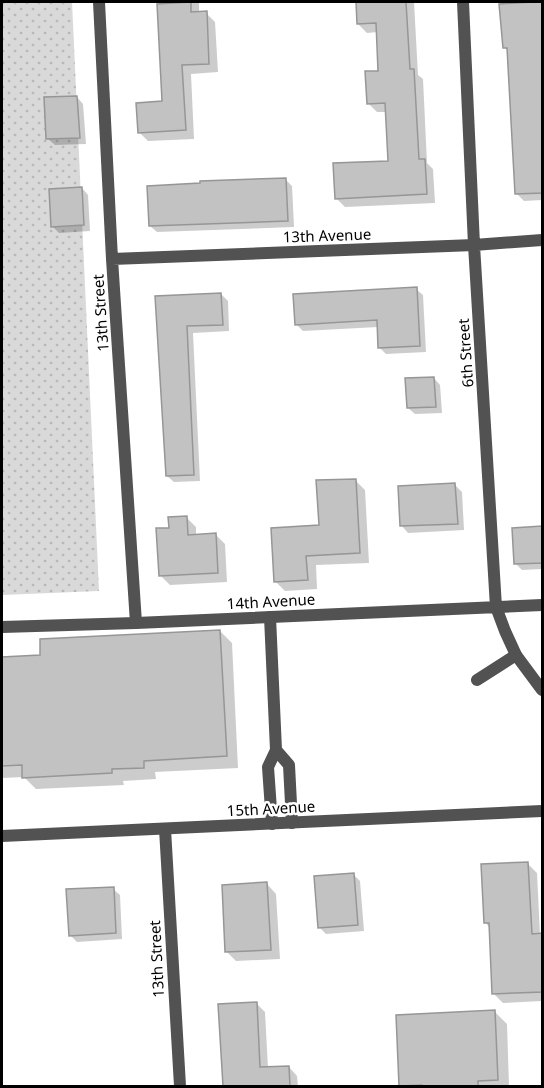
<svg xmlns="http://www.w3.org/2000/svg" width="544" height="1088" viewBox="0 0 544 1088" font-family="'Noto Sans',sans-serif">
  <defs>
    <pattern id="grass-dots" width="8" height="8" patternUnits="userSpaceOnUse" patternTransform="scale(1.5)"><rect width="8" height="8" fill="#d9d9d9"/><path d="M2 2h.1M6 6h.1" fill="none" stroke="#b8b8b8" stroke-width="1.8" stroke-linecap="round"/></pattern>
  </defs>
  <rect width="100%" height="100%" fill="#fff"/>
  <path fill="url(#grass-dots)" d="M2,2H72L99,591L2,595Z"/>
  <path fill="#0003" d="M159,2H199V13H206L215,22L218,72L191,74L194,139L148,141L139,132L164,103Z
    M357,2H414L418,75L423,79L427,163L433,169L435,203L345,207L336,198L389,162L386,112H377L368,103L380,72L378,32L367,33L358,24Z
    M542,3V200L524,201L516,193L509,52L504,47Z
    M77,97L83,104L86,144L55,145L48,139Z
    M285,179L292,186L294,227L157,232L150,226Z
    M82,188L88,195L90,231L59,233L52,226Z
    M416,289L423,295L426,352L386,354L380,348L378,327L303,331L296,324Z
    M221,294L228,301L229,331L193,333L200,481L174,482L167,476L156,298Z
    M434,378L440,385L442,413L415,414L408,408Z
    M355,480L365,490L369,563L316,565L317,589L285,591L275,581L320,527Z
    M455,485L462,492L464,530L408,533L402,526Z
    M186,517L196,527V536L215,534L225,544L227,582L170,585L161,576L170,529Z
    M541,528L542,529V569L522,570L516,564Z
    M220,631L232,643L238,768L155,772L156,779L123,781L124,785L36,789L24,777L2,778V659L42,656Z
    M527,863L537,873L540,935H542V1001L503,1003L494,994L490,928L485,922Z
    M354,875L360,881L364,931L326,934L319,927Z
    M267,884L276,894L280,959L236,961L227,952Z
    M113,889L120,895L122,939L77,942L70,935Z
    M256,1003L265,1012L268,1068L289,1067L297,1076L298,1086H225L220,1005Z
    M495,1012L507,1024L509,1086H402L401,1085Z"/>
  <path fill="#c2c2c2" stroke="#969696" stroke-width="1.5" d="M191,2V12L207,11L209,64L182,65L186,130L138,133L136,103L162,101L157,4Z
    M356,2H406L410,69H414L419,159H425L427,194L335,199L333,163L388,161L385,103L367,104L365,71H378L376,23L357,24Z
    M534,2H543V193L515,194L507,48H503L499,4Z
    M77,96L80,138L46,139L44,97Z
    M286,178L288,221L149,226L147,186L200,183V181Z
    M82,187L84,225L51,227L49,189Z
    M417,287L420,346L378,348L377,320L295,325L293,294Z
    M221,293L223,325L187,326L194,475L166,476L155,296Z
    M434,377L436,407L407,408L405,378Z
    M356,479L360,553L306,556L308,580L274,582L271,528L319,525L316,480Z
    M455,483L458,524L400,526L398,486Z
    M187,516L188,535L216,533L218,573L159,576L156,528H169L168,517Z
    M542,526L543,563L514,564L512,528Z
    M220,630L227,756L144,761V768L112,769V773L22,778V765L2,766V657L40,655V639Z
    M528,862L532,934L543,933V992L492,994L489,923H484L481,864Z
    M354,873L358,925L318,928L314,876Z
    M267,882L271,950L225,952L222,885Z
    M114,887L116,933L69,936L66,889Z
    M257,1002L260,1067L289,1066L290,1086H223L218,1004Z
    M495,1010L498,1080L478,1081V1086H422V1085L399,1086L396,1015Z"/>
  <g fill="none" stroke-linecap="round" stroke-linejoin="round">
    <path stroke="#525252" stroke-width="12" d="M270,617L276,750L268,767L272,824
      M477,680L516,655
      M276,750L289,765L292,823"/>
    <path stroke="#525252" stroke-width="12" d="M99,2L112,259L136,623
      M463,2L474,245L496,607L505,631L516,655L542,690
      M112,259L474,245L542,240
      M2,627L136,623L542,605
      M165,829L180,1086
      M2,836L542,811"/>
  </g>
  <g text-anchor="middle" stroke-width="5" stroke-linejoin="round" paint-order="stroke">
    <g font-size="15" fill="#000" stroke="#fff">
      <text transform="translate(327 236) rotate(-2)" y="5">13th Avenue</text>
      <text transform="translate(101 313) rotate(-94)" y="5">13th Street</text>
      <text transform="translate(466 353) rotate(-94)" y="5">6th Street</text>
      <text transform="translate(271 602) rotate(-3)" y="5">14th Avenue</text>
      <text transform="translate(271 809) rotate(-3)" y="5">15th Avenue</text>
      <text transform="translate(157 959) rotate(-93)" y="5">13th Street</text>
    </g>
  </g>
  <rect width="544" height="1088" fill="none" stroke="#000000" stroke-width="6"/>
</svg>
